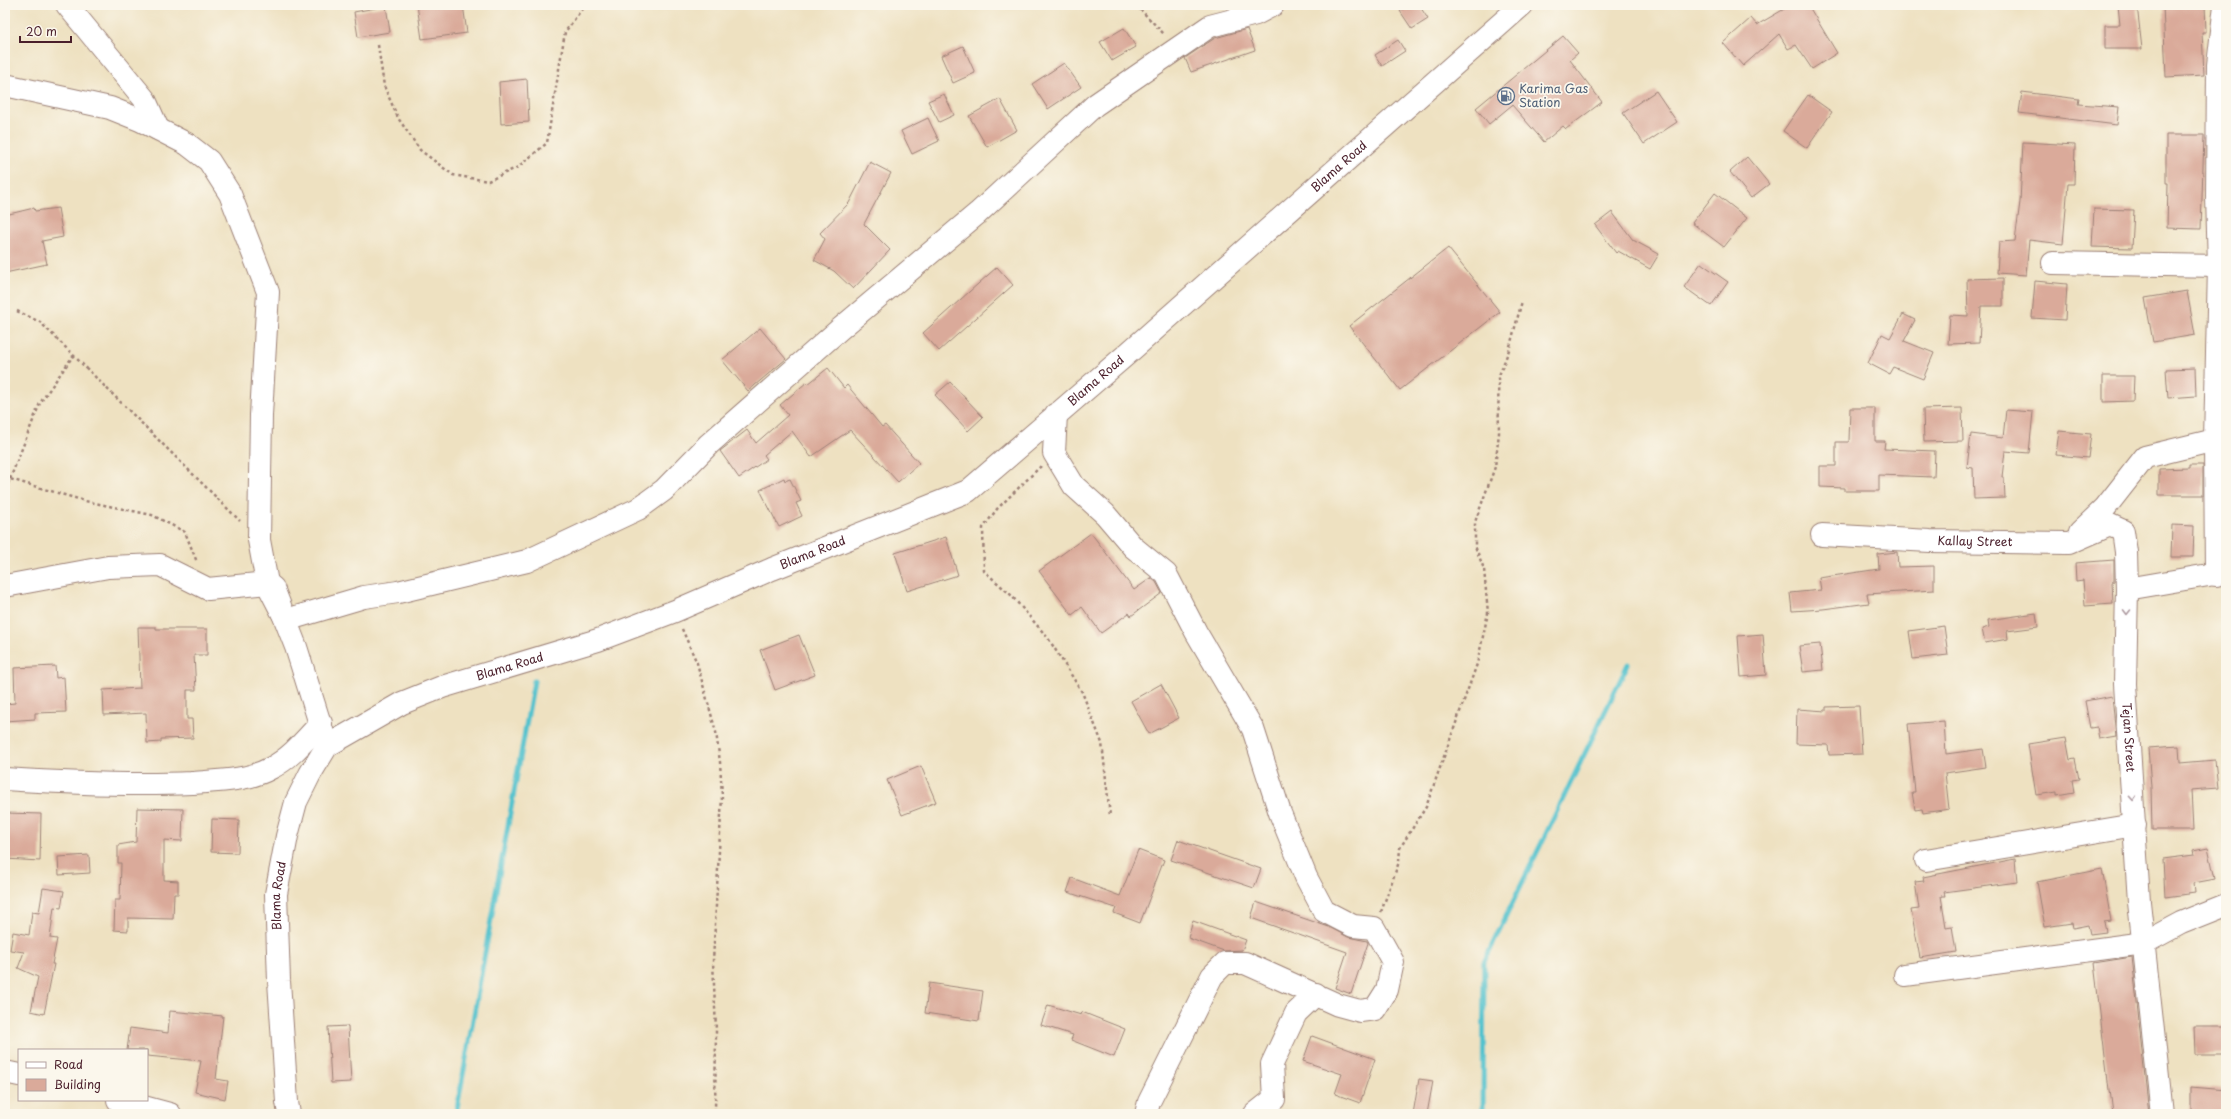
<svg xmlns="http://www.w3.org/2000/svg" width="2231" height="1119" viewBox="0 0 2231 1119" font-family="'Playpen Sans',sans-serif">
  <rect width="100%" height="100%" fill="#fbf7ec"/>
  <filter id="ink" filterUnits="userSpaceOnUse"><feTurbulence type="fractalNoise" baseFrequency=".025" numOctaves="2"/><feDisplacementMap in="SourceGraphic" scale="8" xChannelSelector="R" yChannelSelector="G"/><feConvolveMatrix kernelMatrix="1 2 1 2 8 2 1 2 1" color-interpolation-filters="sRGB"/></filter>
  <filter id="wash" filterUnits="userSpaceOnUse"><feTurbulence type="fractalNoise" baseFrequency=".012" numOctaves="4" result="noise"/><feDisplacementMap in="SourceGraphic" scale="16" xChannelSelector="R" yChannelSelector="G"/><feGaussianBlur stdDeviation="0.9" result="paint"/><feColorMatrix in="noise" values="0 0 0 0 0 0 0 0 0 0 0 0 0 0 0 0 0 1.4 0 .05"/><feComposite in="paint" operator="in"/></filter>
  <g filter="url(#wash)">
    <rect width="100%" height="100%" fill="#eee1c1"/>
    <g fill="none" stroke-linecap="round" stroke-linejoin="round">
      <path stroke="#55c2cd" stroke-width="5" d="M456,1114L534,681
        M1483,1114L1484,962L1628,664"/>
    </g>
    <g id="blocks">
      <path fill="#daaa9a" d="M417,5H463L467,33L422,39Z
        M1409,5H1419L1428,19L1412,29L1400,11Z
        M1791,5H1808L1837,53L1812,69L1796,45L1788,49L1779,34L1743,66L1723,43L1751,18L1757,25Z
        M2118,5H2137L2142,49H2105V25H2120Z
        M2163,5H2205L2206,32H2202L2204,75L2166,77Z
        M386,6L390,32L358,37L354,12Z
        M1124,28L1136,47L1112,61L1100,42Z
        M1247,29L1255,50L1191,72L1185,58L1215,38Z
        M1563,36L1578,53L1570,60L1602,102L1566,129L1563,126L1544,142L1512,105L1489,124L1476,108Z
        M1398,40L1405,51L1382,66L1375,55Z
        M963,46L975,73L953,83L941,56Z
        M1064,63L1081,87L1048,109L1032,84Z
        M527,79L529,122L501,124L499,82Z
        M1656,91L1677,122L1644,144L1623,113Z
        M2022,92L2079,99L2078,104L2119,107L2117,125L2019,113Z
        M944,94L954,115L939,122L928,101Z
        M1808,95L1832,112L1807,148L1783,131Z
        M1000,99L1017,130L987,147L969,116Z
        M928,118L939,141L912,154L901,131Z
        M2166,135H2204L2201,229L2167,228L2168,183H2166Z
        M2023,142L2075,145L2074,184H2068L2063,244L2029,240L2026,275L1997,273L1999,242L2015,241L2020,202Z
        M1747,157L1769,184L1751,198L1730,172Z
        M870,162L891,173L864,224L890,250L853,289L834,271L814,260L825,239L820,233L849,203Z
        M1715,193L1747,218L1724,247L1692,223Z
        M34,208L35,211L58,208L63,237L42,241L47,264L5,273V215Z
        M2094,209L2134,210L2132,248L2092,247Z
        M1612,212L1633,240L1659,254L1650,269L1618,251L1616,253L1595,225Z
        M1448,248L1500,312L1400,390L1349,326Z
        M1701,263L1728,282L1711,306L1684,287Z
        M997,267L1013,285L939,351L923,333Z
        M2003,278V306H1981L1979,343L1948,344L1950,315L1968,316L1967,279Z
        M2035,281L2067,284L2065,320L2032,318Z
        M2187,291L2195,335L2153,342L2145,298Z
        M1903,314L1915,320L1904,341L1934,353L1923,379L1893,367L1889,374L1868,363L1882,334L1890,338Z
        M760,328L786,359L748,391L722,360Z
        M828,368L844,388L847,385L882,427L885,425L919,463L898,482L850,430L811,457L792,431L764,455L767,459L739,478L720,451L747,430L756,443L788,415L780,405L807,382L808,384Z
        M2195,368L2196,396L2168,398L2166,369Z
        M2103,376H2134L2133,401L2103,402Z
        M950,382L983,417L968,431L935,395Z
        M1850,408H1875V441H1885L1884,449L1935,451L1934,477L1879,475V491H1845V488L1820,487V466H1836V442H1849Z
        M1962,408L1963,441L1924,442L1923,409Z
        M2006,410L2033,412L2029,453L2005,451L2002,477H2004L2005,498L1974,499L1973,468L1967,467L1971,434L2003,438Z
        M2059,431L2091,434L2088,458L2056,455Z
        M2189,465H2203V495H2159V469L2189,468Z
        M784,478L785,481L790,479L801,501L796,503L802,516L779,527L760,490Z
        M2172,525L2194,526L2193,557H2171Z
        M1091,533L1134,590L1151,578L1156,582L1162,593L1131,616L1129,613L1101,633L1082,607L1072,615L1039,571Z
        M946,537L958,575L907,591L895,553Z
        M1897,552L1898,567L1934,566V590L1867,594L1869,603L1823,609L1792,611L1790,593L1821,590L1819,578L1879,569L1878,554Z
        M2114,560V581L2112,582L2113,604L2085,606L2083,580L2076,581L2075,563Z
        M2036,613L2038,627L2007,631L2008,639L1985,643L1982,629L1989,627L1988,620Z
        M1944,626L1948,655L1913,659L1909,631Z
        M138,627H156V629H207V655H194L196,690H187V719H192L193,738L161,739V742L147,743L146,713L104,715L103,690L140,688Z
        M1763,634L1766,675L1741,677L1738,636Z
        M799,635L815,675L775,690L760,650Z
        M1820,644L1823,670L1803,672L1799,646Z
        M55,666L56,678L64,677L66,712L35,713V719L5,721V704L15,703L14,668Z
        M1161,684L1179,718L1149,734L1131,701Z
        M2112,696L2116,736L2099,739L2097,727L2090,728L2085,701Z
        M1859,706L1862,754L1829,755L1828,745L1796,744L1797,709L1826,711V707Z
        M1944,721L1946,754L1983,749L1986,767L1945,773L1949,809L1923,813L1922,809L1915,810L1912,792H1915L1908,724Z
        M2066,738L2070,760L2075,759L2079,779L2072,780L2074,792L2057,795V792L2036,795L2028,744Z
        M2179,746L2180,763L2215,760L2218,788L2191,790L2193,830H2152L2151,787L2148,748Z
        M921,766L936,802L902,815L887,780Z
        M137,808L183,809L182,841L164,840V880L178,881V894H174L173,919L128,918V931L114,930L115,900H120L121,863H118V845L136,842Z
        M5,813L41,814L40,861L5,859Z
        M212,819L239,820L238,853L211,852Z
        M1178,840L1261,869L1254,888L1171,860Z
        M2208,847L2215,879L2194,883L2195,893L2165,897L2163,859L2194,855L2193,850Z
        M1138,850L1164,860L1140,923L1114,913L1116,908L1067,892L1072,878L1120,896Z
        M89,855L90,873L59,875L58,857Z
        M2015,859L2017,882L1944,892L1945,896H1941L1946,927L1952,926L1956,952L1920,958L1911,910L1919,909L1915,882L1924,881L1923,877Z
        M2102,869L2111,921L2104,922L2106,932L2090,934L2088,925L2073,928L2072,923L2045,927L2037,882Z
        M43,888L64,891L61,908L54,907L50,938L57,939L52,964H54L44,1014L31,1011L38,977L18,968L24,952L10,950L13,932L29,935L32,912L39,913Z
        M1256,902L1329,927L1348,937L1367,941L1368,943L1351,994L1335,988L1347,952L1251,918Z
        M1193,921L1246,940L1242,950L1224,951L1188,938Z
        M2132,957L2149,1114H2112L2094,963Z
        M929,983L983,991L979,1021L925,1013Z
        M1048,1005L1081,1015L1082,1012L1125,1029L1114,1057L1071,1040L1073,1035L1041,1025Z
        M170,1011L223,1016L216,1079L228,1081L225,1099L195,1092L201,1061L147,1056V1050H127L130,1028L168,1033Z
        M348,1026L351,1082L331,1083L328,1027Z
        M2194,1026H2226V1054H2195Z
        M1312,1036L1375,1059L1360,1103L1335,1094L1342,1074L1303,1061Z
        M1419,1079L1433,1081L1427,1114H1413Z
        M2190,1087L2226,1090V1114H2190Z"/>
    </g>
  </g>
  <g filter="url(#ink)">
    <use href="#blocks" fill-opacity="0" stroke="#9c8076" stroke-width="1"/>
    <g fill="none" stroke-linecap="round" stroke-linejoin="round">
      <g stroke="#9c8076" stroke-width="24">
        <g id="minor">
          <path d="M67,5L145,100L158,129"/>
          <path d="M5,85L110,108L140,120L187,144L209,161L230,194L268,292L261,415L259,540L267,583L286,620L364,597L398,592L527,561L638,509L664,490L709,444L840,329L978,213L1095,105L1210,26L1256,14L1273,5"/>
          <path d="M2053,263L2219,266"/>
          <path d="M1056,414L1054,453L1074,486L1105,514L1133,547L1166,574L1196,632L1253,729L1280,813L1306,877L1324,911L1353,926L1374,928L1393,962L1387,990L1375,1009L1360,1011L1338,1005L1245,963H1225L1212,976L1149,1102L1146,1114"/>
          <path d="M2080,532L2105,508L2145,457L2215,440H2226"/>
          <path id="s1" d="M1822,535L1930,541L2069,543L2110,525L2123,531L2126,552L2127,589L2125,684L2139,902L2162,1114"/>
          <path d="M2216,575L2215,440L2219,266L2217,196L2218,65L2225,5"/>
          <path d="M5,586L108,567L160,565L208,589L267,583L273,588L296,647L327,746"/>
          <path d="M2127,589L2226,572"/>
          <path d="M5,779C67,783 129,786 191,783C217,781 248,781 271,768C291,758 306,739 321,723"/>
          <path d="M1926,860L2135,825"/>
          <path d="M1905,975L2144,943L2181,923L2226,905"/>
          <path id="s2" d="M289,1114L287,1102L279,981L276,894L287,836L296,802L310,774L327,746L402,703L442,687L598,640L675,611L772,569L968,491L1126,355L1522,5"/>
          <path d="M1255,1114L1274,1099L1272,1064L1296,1013L1316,994"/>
        </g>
      </g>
      <g stroke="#9c8076" stroke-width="24">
        <path id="highway" d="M5,1072L19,1075
          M118,1100L170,1114"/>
      </g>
      <path stroke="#9c8076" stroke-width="2.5" stroke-dasharray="3 3" stroke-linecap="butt" d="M1136,5L1165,35
        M378,45L384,86L398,118L420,150L453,175L488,181L518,167L547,143L565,32L585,5
        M17,311L40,322L240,521
        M1041,466L997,509L983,528L984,571L1010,594L1048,638L1082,692L1102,743L1110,816
        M10,479L40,403L73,356
        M5,489L10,479L85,501L152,515L185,532L197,562
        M682,629L697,663L716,732L720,762L722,796L713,961L716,1030L715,1114
        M1381,912L1399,862L1400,848L1426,807L1477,664L1488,613L1484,569L1475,546V522L1495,467L1499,433L1498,378L1509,350L1522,301"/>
      <use href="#minor" stroke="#fff" stroke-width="22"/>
      <use href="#highway" stroke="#fff" stroke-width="22"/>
    </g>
    <defs><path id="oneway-chevron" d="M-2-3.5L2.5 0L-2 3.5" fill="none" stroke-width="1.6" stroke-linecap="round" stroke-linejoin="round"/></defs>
    <g stroke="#ae9aa0">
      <use href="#oneway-chevron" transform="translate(2127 612) rotate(91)"/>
      <use href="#oneway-chevron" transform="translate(2133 798) rotate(86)"/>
    </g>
  </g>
  <defs>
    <g id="fuel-ring" transform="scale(0.9)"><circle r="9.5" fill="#fbf7ec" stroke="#5c6f8a" stroke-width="1.5"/><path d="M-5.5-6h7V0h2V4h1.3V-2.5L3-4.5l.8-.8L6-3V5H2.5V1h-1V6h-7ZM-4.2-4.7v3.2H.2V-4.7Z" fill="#5c6f8a"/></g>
  </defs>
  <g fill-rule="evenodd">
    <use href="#fuel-ring" x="1506" y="96"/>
  </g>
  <g text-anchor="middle" stroke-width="3.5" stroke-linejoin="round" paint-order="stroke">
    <g font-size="12" fill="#4e5e75" stroke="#fbf7ec" text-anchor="start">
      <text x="1519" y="93">Karima Gas<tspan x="1519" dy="14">Station</tspan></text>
    </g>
    <g font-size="12" fill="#4a1f2b" stroke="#fbf7ec">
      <text dy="4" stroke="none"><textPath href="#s2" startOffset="1563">Blama Road</textPath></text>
      <text dy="4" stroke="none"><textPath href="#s2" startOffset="1239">Blama Road</textPath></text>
      <text dy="4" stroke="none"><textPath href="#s1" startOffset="153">Kallay Street</textPath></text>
      <text dy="4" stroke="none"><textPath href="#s2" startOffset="903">Blama Road</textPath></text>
      <text dy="4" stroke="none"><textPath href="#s2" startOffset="579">Blama Road</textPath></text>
      <text dy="4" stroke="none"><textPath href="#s1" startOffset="513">Tejan Street</textPath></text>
      <text dy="4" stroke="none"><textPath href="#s2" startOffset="219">Blama Road</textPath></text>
    </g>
  </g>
  <rect width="2231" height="1119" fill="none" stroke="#fbf7ec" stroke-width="20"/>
  <rect x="18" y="1049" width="130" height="52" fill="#fbf7ec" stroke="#b4a19f"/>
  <rect x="26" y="1062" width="20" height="6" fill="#ffffff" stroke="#b4a19f"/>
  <text x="54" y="1069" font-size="12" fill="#4a1f2b">Road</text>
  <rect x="26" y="1079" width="20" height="12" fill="#daaa9a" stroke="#b4a19f"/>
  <text x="54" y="1089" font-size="12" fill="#4a1f2b">Building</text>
  <path d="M20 36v6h51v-6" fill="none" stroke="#4a1f2b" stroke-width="2"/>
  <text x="26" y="36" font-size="12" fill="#4a1f2b" stroke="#fbf7ec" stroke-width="3" paint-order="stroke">20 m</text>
</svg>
